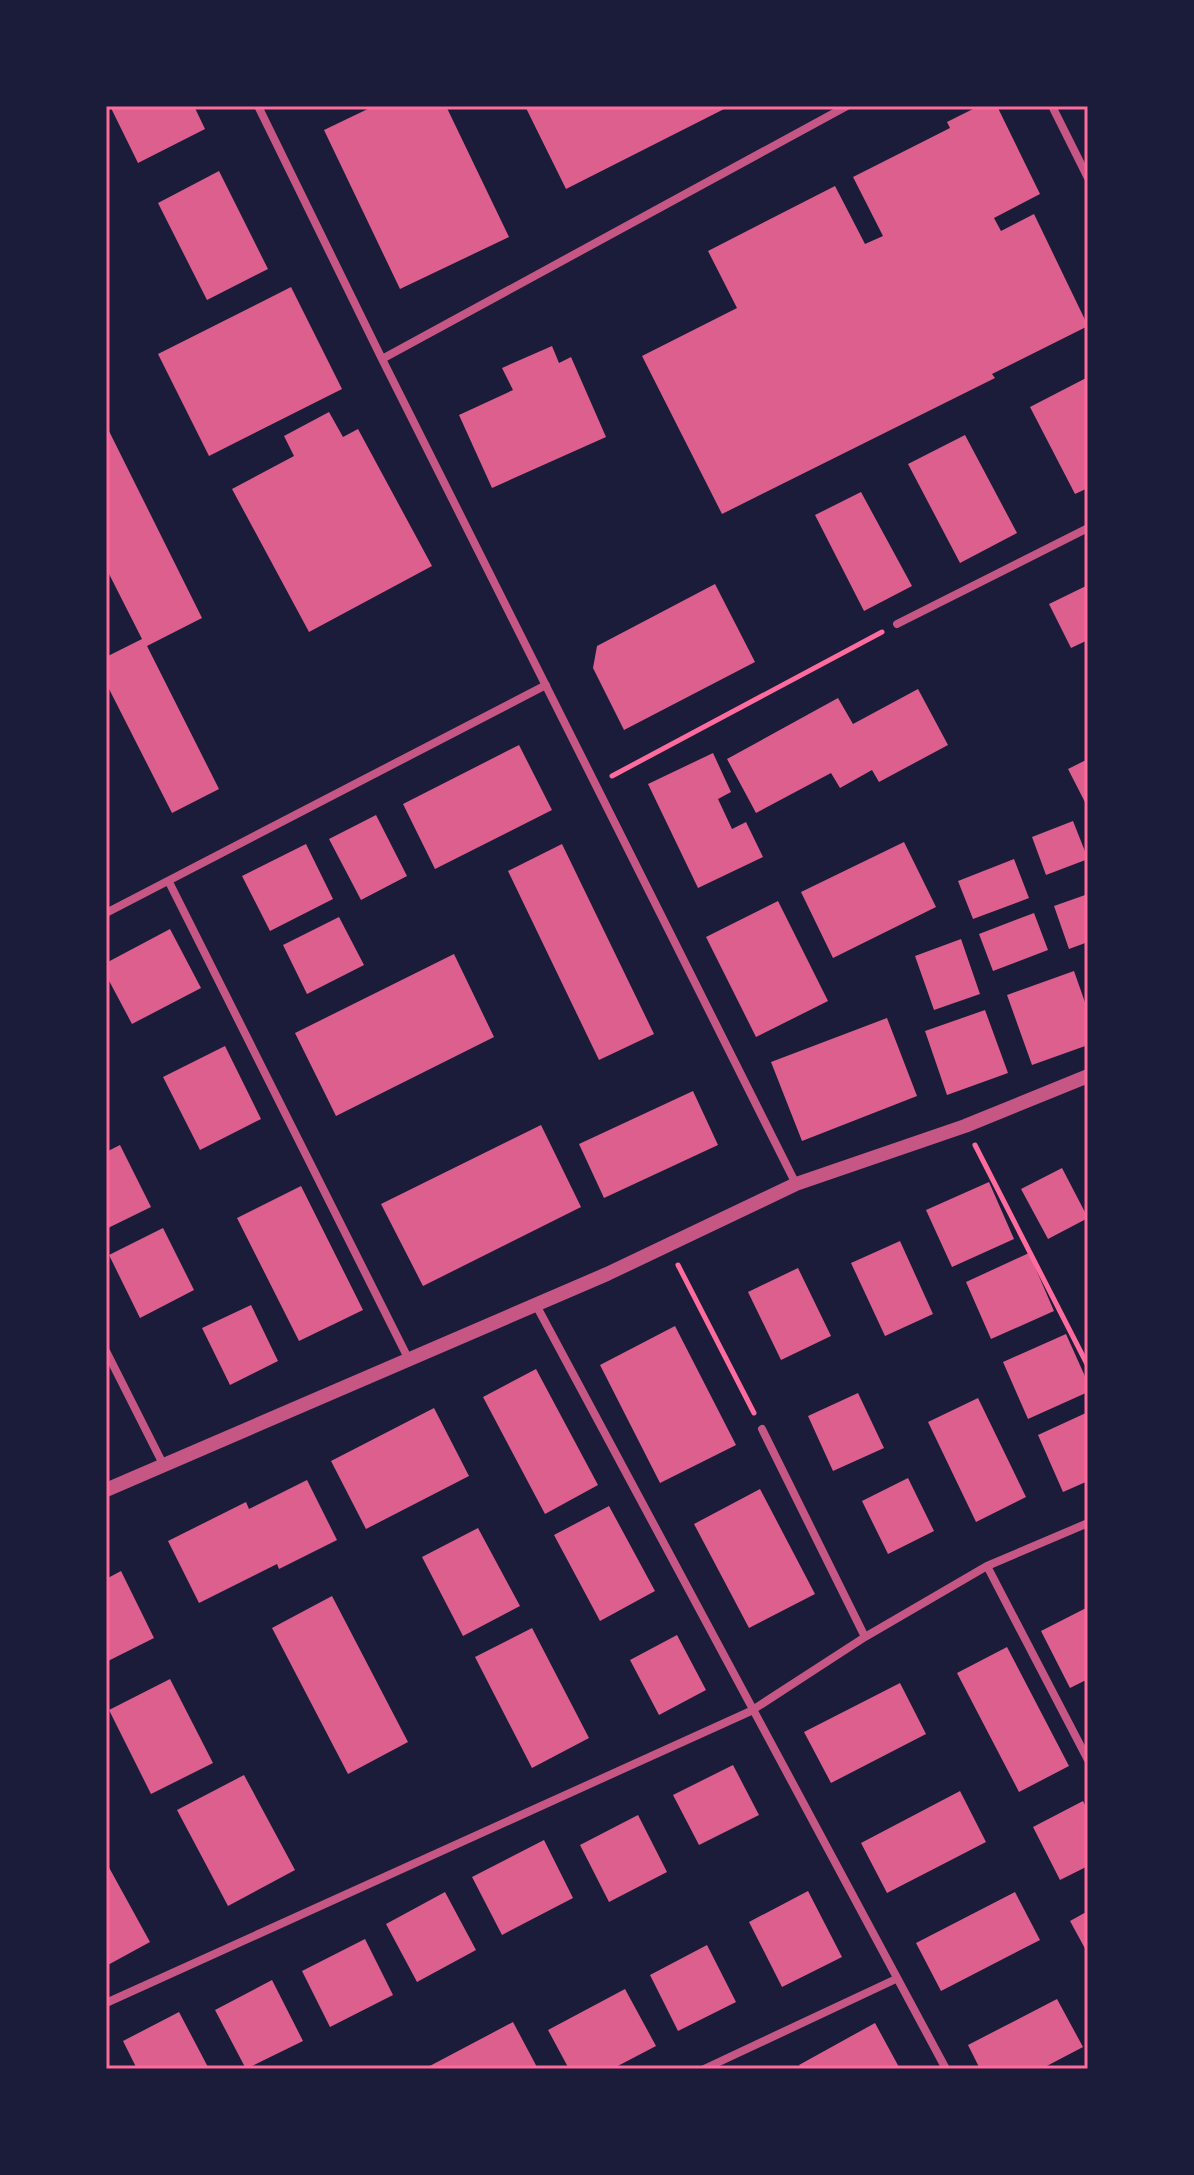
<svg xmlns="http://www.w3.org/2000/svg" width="1194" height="2175" viewBox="0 0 1194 2175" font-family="Commissioner,sans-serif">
  <rect width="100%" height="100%" fill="#1b1b3a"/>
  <path fill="#dd5f8e" d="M110,106H194L205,129L138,163Z
    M374,106H446L509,237L400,289L324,130Z
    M525,106H730L566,189Z
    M979,106H997L1040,194L994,218L1001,231L1034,214L1088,326L992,374L995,378L722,514L642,356L737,308L708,251L835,186L865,244L883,236L853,177L950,128L947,122Z
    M219,171L268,269L207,300L158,203Z
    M291,287L342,389L209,456L158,354Z
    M552,346L559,363L571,357L606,437L492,488L459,415L513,390L502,368Z
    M1088,377V488L1075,494L1030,407Z
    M329,412L343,437L358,429L432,566L309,632L232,489L294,456L284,436Z
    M106,425L202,618L147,646L219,789L172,813L106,683V657L142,639L106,568Z
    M965,435L1017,533L960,563L908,464Z
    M861,492L912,586L864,611L815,515Z
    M715,584L755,662L624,730L593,668L597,646Z
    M1088,585V640L1071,648L1049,604Z
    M918,689L948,745L879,782L872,770L840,788L831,773L756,813L727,759L838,698L853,724Z
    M519,745L552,810L435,869L403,804Z
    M713,753L731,792L718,799L732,829L746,822L763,857L698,888L648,784Z
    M1088,759V808L1068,769Z
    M376,815L407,876L361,900L329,839Z
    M1073,821L1088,859L1046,875L1032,837Z
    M904,842L936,907L833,958L801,892Z
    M306,844L333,899L270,931L242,876Z
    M562,844L654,1034L599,1060L508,871Z
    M1014,859L1029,898L973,919L958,881Z
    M1088,894V942L1069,949L1054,906Z
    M778,901L828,1001L756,1037L706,937Z
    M1034,913L1048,950L993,971L979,934Z
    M339,917L364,965L307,994L283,945Z
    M170,929L201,988L132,1024L106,975V963Z
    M961,939L980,994L934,1010L915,956Z
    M454,954L494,1037L336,1116L295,1033Z
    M1074,971L1088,1011V1045L1032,1065L1007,995Z
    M985,1010L1008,1073L947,1095L925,1031Z
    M887,1018L917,1096L802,1141L771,1062Z
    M225,1046L261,1119L200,1150L163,1077Z
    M693,1091L718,1145L604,1198L579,1144Z
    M541,1125L581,1207L423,1286L381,1204Z
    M120,1145L151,1207L106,1229V1152Z
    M1062,1168L1088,1218L1048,1239L1021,1189Z
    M989,1182L1014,1239L952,1267L926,1210Z
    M301,1186L363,1310L299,1341L237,1218Z
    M163,1228L194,1290L140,1318L109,1255Z
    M900,1241L933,1314L885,1336L851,1263Z
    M1029,1253L1054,1311L991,1339L966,1282Z
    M798,1268L831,1336L781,1360L748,1292Z
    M251,1305L278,1361L230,1385L202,1328Z
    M675,1326L736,1445L660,1483L600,1365Z
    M1066,1334L1088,1383V1392L1028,1419L1003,1362Z
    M536,1369L598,1485L545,1514L483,1397Z
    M858,1393L884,1448L833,1471L808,1416Z
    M978,1398L1026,1497L976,1522L928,1422Z
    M434,1408L469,1476L366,1529L331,1461Z
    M1088,1412V1481L1063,1492L1038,1435Z
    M908,1478L934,1531L888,1554L862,1501Z
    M307,1480L337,1540L279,1569L277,1564L199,1603L168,1541L246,1502L249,1509Z
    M760,1489L815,1594L749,1628L694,1524Z
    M609,1506L655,1591L600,1621L554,1535Z
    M478,1528L520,1606L463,1636L422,1557Z
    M121,1571L154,1638L106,1662V1579Z
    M332,1596L408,1742L348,1774L272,1628Z
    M1088,1607V1679L1070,1688L1041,1631Z
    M532,1628L589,1738L532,1768L475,1657Z
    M677,1635L706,1690L659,1715L630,1660Z
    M1007,1647L1069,1766L1019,1792L957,1673Z
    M170,1679L213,1763L151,1794L109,1710Z
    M900,1683L926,1734L831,1783L804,1732Z
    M733,1765L759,1815L699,1845L673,1795Z
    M244,1775L295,1870L228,1906L177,1810Z
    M960,1791L986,1842L887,1893L861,1843Z
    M1083,1801L1088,1811V1866L1060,1880L1033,1827Z
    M638,1815L667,1872L609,1902L580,1845Z
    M544,1840L573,1898L502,1935L472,1877Z
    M106,1862L150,1942L106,1966Z
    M808,1891L842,1957L782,1987L749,1922Z
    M445,1892L476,1950L417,1982L386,1924Z
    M1015,1892L1040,1940L941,1991L916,1943Z
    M1088,1911V1954L1070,1921Z
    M365,1939L393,1995L330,2027L302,1971Z
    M707,1945L736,2002L678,2031L650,1975Z
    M272,1980L303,2041L246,2069L215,2010Z
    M625,1989L656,2046L612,2069H569L548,2030Z
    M1057,1999L1083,2047L1041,2069H980L968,2045Z
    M179,2012L209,2069H137L123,2041Z
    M513,2022L538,2069H424Z
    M875,2023L900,2069H802L799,2065Z"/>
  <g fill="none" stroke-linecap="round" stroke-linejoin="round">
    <path stroke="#ff6b9d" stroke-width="5" d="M612,776L882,632
      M975,1145L1088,1366
      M678,1265L754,1413"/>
    <path stroke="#c65784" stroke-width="8" d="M258,106L382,359L796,1184
      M1052,106L1088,178
      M382,359L847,106
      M897,624L1088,528
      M169,882L409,1360
      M106,913L546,685
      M536,1305L946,2069
      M106,1351L163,1464
      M762,1429L865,1637
      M987,1566L1088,1760
      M106,2003L751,1711L865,1637L987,1566L1088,1523
      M704,2069L896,1979"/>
    <path stroke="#c65784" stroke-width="14" d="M106,1490L607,1274L796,1184L965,1126L1088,1076"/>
  </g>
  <rect width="1194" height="2175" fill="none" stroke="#1b1b3a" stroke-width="216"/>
  <rect x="108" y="108" width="978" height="1959" fill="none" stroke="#ff6b9d" stroke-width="3"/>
</svg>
